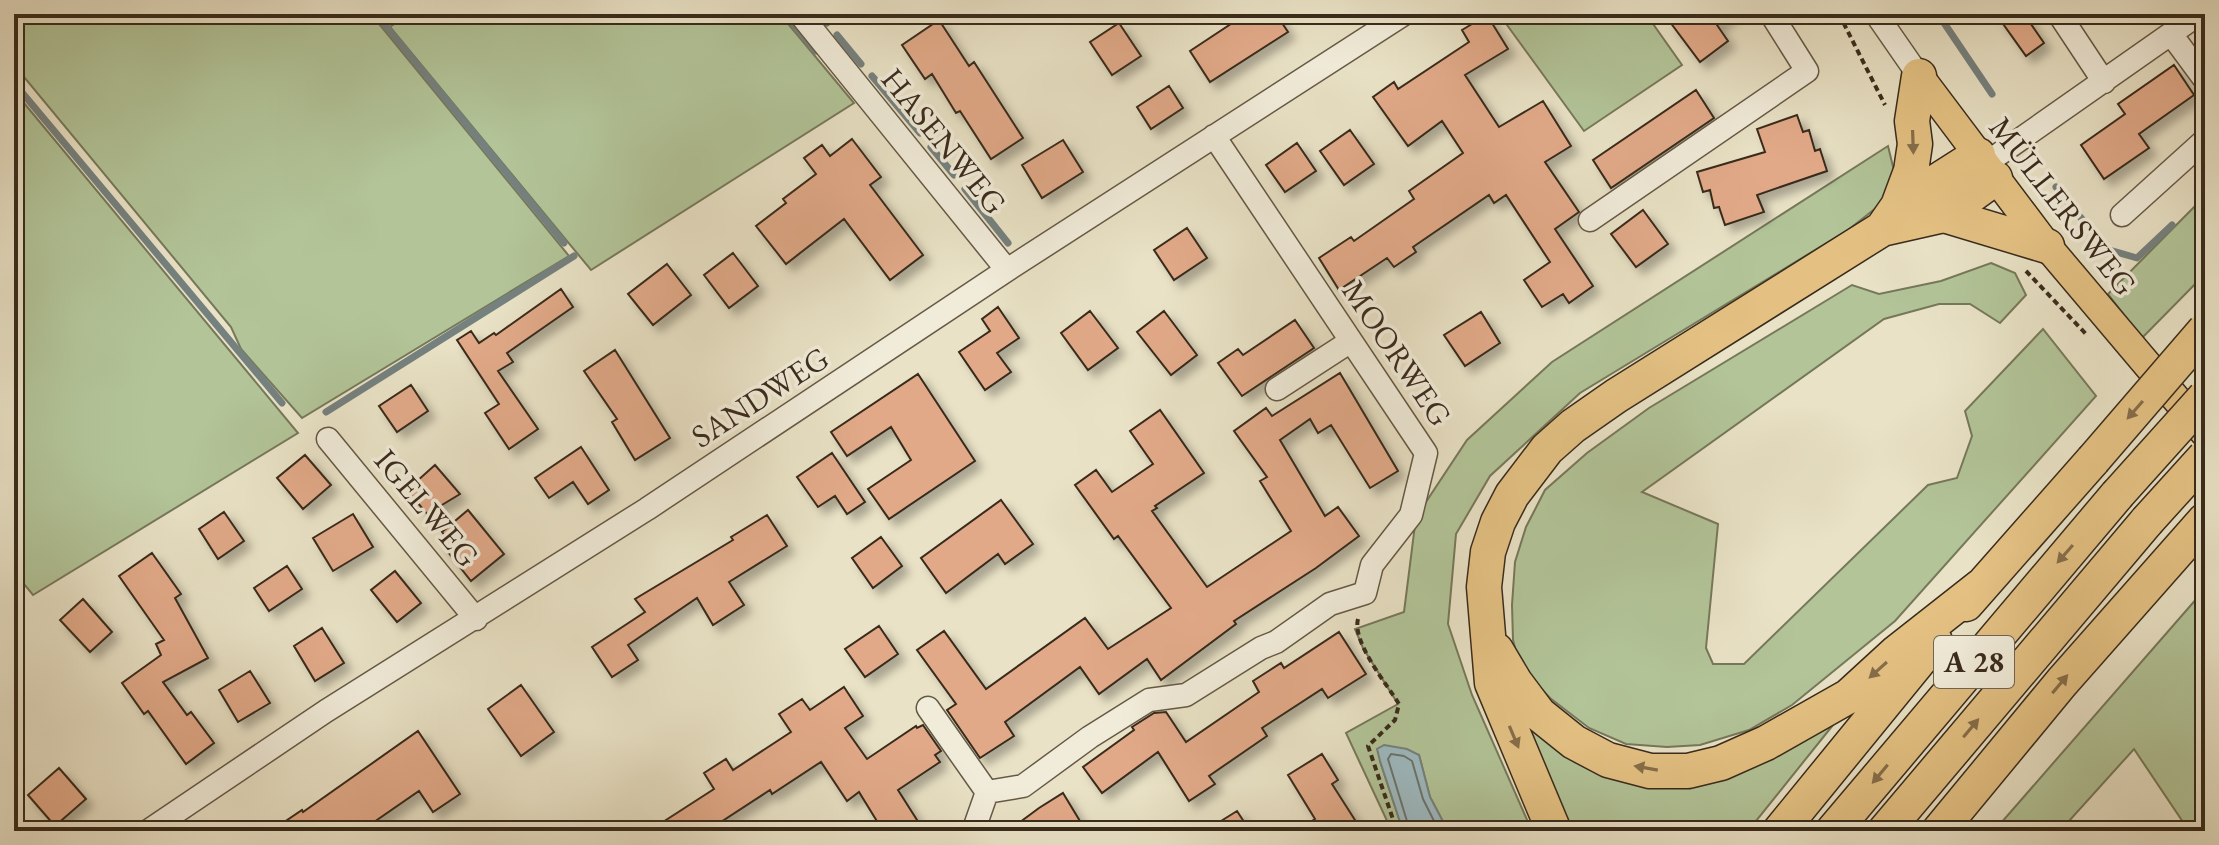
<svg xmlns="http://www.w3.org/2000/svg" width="2219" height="845" viewBox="0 0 2219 845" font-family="'EB Garamond',serif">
  <defs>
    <filter id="shadow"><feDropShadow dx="7" dy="7" stdDeviation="4" flood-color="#0004"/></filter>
  </defs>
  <rect width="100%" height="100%" fill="#e9e2c6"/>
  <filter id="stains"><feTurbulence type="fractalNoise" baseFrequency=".0025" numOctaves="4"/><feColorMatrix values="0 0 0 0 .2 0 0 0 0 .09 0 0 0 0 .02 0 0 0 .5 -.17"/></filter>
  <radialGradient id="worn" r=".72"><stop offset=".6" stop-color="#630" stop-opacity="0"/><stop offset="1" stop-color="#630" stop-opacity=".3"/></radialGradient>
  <path fill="#b2c498" stroke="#76785a" stroke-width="2" d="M14,14H371L569,256L302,418L241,349L231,327L14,65Z
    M408,14H780L854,103L591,270L390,27Z
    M1499,14H1646L1682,65L1584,131Z
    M14,91L298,433L33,595L14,572Z
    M1888,146L1896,179L1881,204L1848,230L1580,393L1490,476L1456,534L1448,624L1472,695L1532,831H1448L1430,797L1419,755L1380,761L1403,831H1389V825L1346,733L1398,704L1363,648L1355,629L1404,612L1416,517L1467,440L1552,362Z
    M2205,196V274L2142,338L2108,294Z
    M1991,263L2015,273L2026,295L2000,323L1970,304H1939L1884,319L1642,492L1718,524L1706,648L1713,664H1744L1928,485L1957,478L1972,436L1965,411L2043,329L2096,396L1895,621L1792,705L1749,730L1700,745L1667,747L1626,744L1589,728L1550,698L1533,680L1519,663L1513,640L1512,605L1515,562L1526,527L1545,490L1587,453L1649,408L1852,285L1879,294L1941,281Z
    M2205,589V831H2189L2134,749L2060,831H1994Z
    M1508,697L1659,782L1747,770L1833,725L1748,831H1563Z"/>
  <path fill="#9dbac1" stroke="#75817f" stroke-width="2" d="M1384,745L1407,749L1419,755L1430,797L1448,831H1403L1380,761L1377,749Z"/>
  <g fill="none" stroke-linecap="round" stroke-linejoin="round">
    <path stroke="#6b726e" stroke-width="2" d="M1410,831L1388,759L1391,754L1404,756L1412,761L1423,799L1439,831"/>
    <path stroke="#75817f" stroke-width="7" d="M376,14L564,243
      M785,14L816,51
      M820,14L827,23
      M1938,14L1992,94
      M837,35L861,64
      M872,76L920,133
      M14,83L282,403
      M931,147L954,175
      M2056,187L2106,249L2137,258L2172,225
      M965,189L1008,243
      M326,412L574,256"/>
  </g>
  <path fill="#e1a988" stroke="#392b1c" stroke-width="2" filter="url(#shadow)" d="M1246,14H1276L1288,32L1210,82L1190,51Z
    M1681,14H1731L1717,25L1728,41L1700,62L1670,22Z
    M1996,14H2024L2044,43L2026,56Z
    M1487,15L1508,49L1465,75L1499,127L1543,101L1571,146L1545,162L1579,212L1555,229L1593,286L1569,303L1563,294L1542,307L1524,280L1550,262L1506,195L1494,203L1489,195L1413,247L1416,252L1394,267L1387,258L1339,290L1319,258L1351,237L1354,241L1414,199L1409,191L1463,153L1442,121L1408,146L1373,97L1394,82L1398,89L1469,42L1462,30Z
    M939,20L969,66L974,62L1023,138L991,159L960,111L956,113L932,74L925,79L902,45Z
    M1119,23L1141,56L1112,75L1090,42Z
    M2174,65L2194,95L2139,134L2149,148L2104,179L2081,145L2125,114L2118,104Z
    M1169,86L1183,108L1151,129L1137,107Z
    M1696,90L1714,118L1611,188L1593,160Z
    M1797,115L1803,132L1809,130L1815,151L1820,149L1827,171L1757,195L1764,212L1725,225L1719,207L1714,208L1710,190L1703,192L1697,172L1765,152L1757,129Z
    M1350,130L1374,164L1344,185L1320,151Z
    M852,139L881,177L870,185L923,255L890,280L844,219L786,264L756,226L786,203L783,199L816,174L804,158L822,145L830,156Z
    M1063,140L1083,172L1042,198L1022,165Z
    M1297,143L1316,171L1285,192L1266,165Z
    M1643,210L1668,244L1636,267L1611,234Z
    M1187,228L1207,258L1174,280L1154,250Z
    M733,253L758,286L729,308L704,275Z
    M667,264L691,295L653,325L628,294Z
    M561,289L573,307L507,353L513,362L498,371L538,429L509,449L485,413L499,404L457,340L471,331L479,343L494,333L496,335Z
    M998,307L1019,338L997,353L1011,372L985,390L959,352L990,331L982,319Z
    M1090,311L1118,348L1088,370L1061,333Z
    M1164,311L1197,355L1171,375L1137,332Z
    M1481,312L1500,343L1465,366L1444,335Z
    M1295,320L1314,348L1242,396L1218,363L1238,349L1243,355Z
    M615,350L670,438L635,460L612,422L617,419L584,371Z
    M1340,373L1398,471L1370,488L1331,425L1318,433L1310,419L1280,440L1325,516L1338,507L1359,536L1316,568L1234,621L1236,624L1161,680L1147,659L1099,694L1080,667L1005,722L1014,736L980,758L947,710L956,704L917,650L944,631L986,689L1085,618L1108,649L1171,608L1118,536L1114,539L1075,485L1096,470L1112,492L1153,464L1130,431L1160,410L1204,473L1155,506L1157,508L1152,511L1207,587L1291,531L1260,481L1267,477L1234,431L1266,408L1272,416Z
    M918,374L975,461L889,519L868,489L911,460L891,427L847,456L831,432Z
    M411,385L428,411L397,432L379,406Z
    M581,447L609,490L588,504L573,482L549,498L535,478Z
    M832,453L865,502L847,514L835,496L818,507L797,477Z
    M305,455L331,485L303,509L277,478Z
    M435,465L460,494L427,514L407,490Z
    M1001,500L1033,544L1005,564L998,554L946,593L921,558Z
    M468,510L504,554L471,581L440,542L446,537L442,532Z
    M224,512L244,541L218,559L199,529Z
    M353,514L373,547L333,571L313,538Z
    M767,515L787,546L729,582L744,605L713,625L697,598L628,645L638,660L612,677L592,647L645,612L635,599L733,540L731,537Z
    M881,537L902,566L873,588L852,558Z
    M152,553L181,594L175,598L208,658L163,682L187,715L191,712L214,743L186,764L148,711L144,714L122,683L161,655L156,644L164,640L119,576Z
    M287,566L302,589L269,611L254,588Z
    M395,571L421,603L397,622L371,590Z
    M83,599L112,632L90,652L60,620Z
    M879,626L898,654L865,677L845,649Z
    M322,628L344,663L315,681L294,646Z
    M1339,632L1366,674L1328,698L1322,689L1262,728L1267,736L1209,776L1215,784L1189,801L1158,752L1102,793L1083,767L1134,730L1132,727L1154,713L1166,712L1186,742L1259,692L1253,681L1281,663L1284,668Z
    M250,671L270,703L238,722L219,690Z
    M521,685L554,732L521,756L488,709Z
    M844,687L863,716L845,728L867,759L916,726L917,728L923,725L941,751L935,755L940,762L898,790L924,831H883L859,792L847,801L821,762L772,794L770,790L707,831H649L714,789L704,773L726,759L733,770L791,732L779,714L802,699L810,710Z
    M418,731L460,794L433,812L419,791L361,831H271L302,810L303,812Z
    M1322,754L1338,780L1332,784L1362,831H1296L1315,819L1288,775Z
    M59,768L86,799L55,826L28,795Z
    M1063,793L1086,831H1008L1039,808Z
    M1237,811L1250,831H1205Z"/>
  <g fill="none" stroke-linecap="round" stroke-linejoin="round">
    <g stroke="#655946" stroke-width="25">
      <path id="minor" d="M800,14L1007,270
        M1876,14L1919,76
        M2059,14L2104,82
        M2171,34L2205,80
        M1985,164L2199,14
        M2122,215L2205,140
        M1590,220L1807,71L1773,17L1777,14
        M1277,389L1351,341
        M328,439L476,619
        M928,708L987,792
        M987,792L1023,786L1090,737L1149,700L1186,695L1261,648L1276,642L1330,604L1365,593L1372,565L1411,515L1426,453L1214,136
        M148,831L326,711L647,509L1007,270L1404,14
        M970,831L974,829L987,792"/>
    </g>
    <g stroke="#392b1c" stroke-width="31">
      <path id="major" d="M1919,76L2047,246L2205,433"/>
    </g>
    <g stroke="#392b1c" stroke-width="37">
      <path id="highway" d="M1898,206L1978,155
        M1944,215L1995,178
        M1882,229L1898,206L1911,171L1915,144L1912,121L1919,76
        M1966,604L2093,460
        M1496,650L1515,682L1539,714L1574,742L1608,760L1650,771H1688L1721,763L1766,743L1849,696L1897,652L1981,586
        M1554,831L1492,683L1484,587L1488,552L1498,522L1512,495L1547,449L1573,426L1616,396L1882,229L1944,215L2047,246
        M1780,831L1935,641
        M1833,831L2117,495
        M1885,831L2147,521
        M1939,831L2062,682L2205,520"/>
    </g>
    <path stroke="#392b1c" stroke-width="4" stroke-dasharray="6 4" stroke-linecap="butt" d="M1839,14L1885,105
      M2026,271L2086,334
      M1358,619C1352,642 1386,683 1399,704L1395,720L1368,746L1397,831"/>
    <use href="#minor" stroke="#f1ecda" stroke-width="22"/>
    <use href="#major" stroke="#e4c183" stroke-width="28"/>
    <use href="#highway" stroke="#e4c183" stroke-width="34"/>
    <g stroke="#392b1c" stroke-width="37" stroke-linecap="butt">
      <path id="highway-bridge" d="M2093,460L2205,330
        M2117,495L2205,397
        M2147,521L2205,457"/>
    </g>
    <use href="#highway-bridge" stroke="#e4c183" stroke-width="34"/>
  </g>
  <defs><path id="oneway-solid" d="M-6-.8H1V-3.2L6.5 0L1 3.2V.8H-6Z" transform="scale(2)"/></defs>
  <g fill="#866e4a">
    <use href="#oneway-solid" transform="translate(1913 142) rotate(88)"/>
    <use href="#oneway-solid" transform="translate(2135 410) rotate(131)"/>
    <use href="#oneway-solid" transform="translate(2065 554) rotate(131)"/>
    <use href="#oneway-solid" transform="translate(1878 670) rotate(138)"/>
    <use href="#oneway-solid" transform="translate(2060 684) rotate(-50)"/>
    <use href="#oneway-solid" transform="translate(1971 728) rotate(-50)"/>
    <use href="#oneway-solid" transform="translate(1514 737) rotate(67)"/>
    <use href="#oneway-solid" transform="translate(1646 768) rotate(-170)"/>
    <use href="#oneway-solid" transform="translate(1880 774) rotate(130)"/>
  </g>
  <g text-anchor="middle" stroke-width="7" stroke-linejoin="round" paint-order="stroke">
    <rect fill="#f1ecda" stroke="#706555" stroke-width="2" x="1934" y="636" width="80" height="52" rx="6"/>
    <g font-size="30" font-weight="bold" fill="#392b1c">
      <text x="1974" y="672">A 28</text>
    </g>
    <g font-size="32" fill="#392b1c" stroke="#f1ecda">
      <text transform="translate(944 141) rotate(51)" y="11">HASENWEG</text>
      <text transform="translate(2063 206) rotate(52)" y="11">MÜLLERSWEG</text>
      <text transform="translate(1397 353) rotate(56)" y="11">MOORWEG</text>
      <text transform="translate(760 397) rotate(-33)" y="11">SANDWEG</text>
      <text transform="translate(427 508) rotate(50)" y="11">IGELWEG</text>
    </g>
  </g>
  <rect width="2219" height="845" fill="none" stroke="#e9e2c6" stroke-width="48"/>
  <rect x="16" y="16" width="2187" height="813" fill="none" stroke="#392b1c" stroke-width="4"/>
  <rect x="24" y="24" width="2171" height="797" fill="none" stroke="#392b1c" stroke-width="2"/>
  <rect width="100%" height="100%" filter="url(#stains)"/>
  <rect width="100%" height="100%" fill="url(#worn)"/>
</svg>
